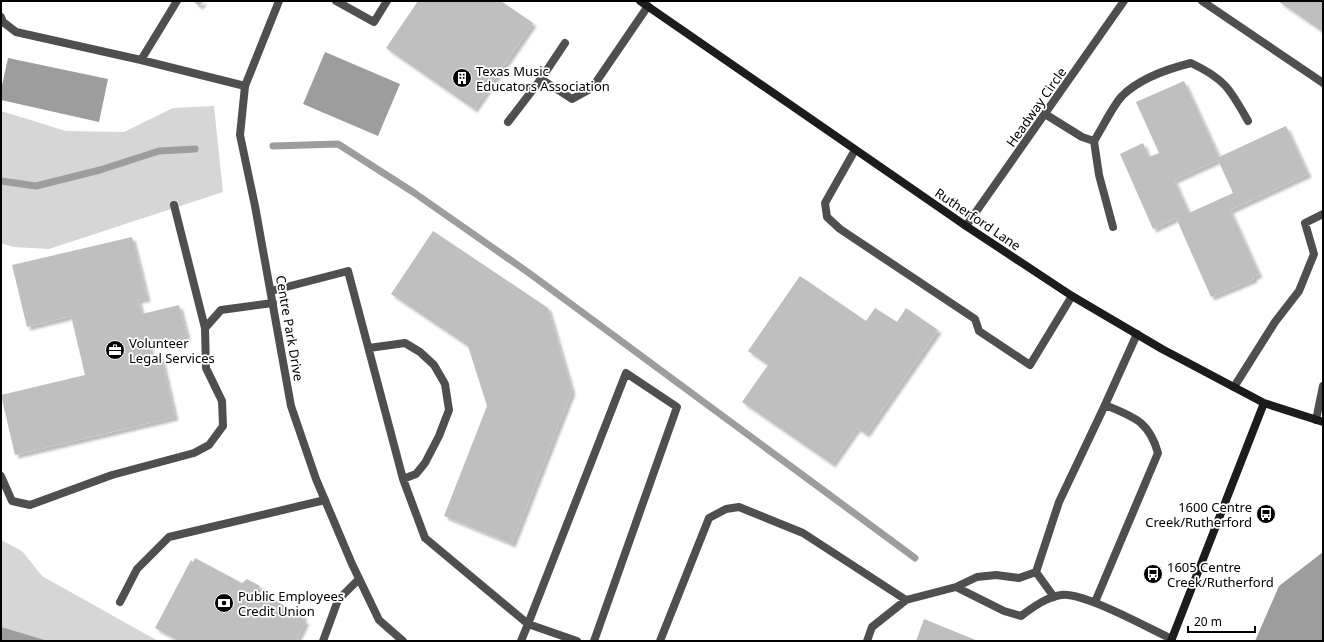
<svg xmlns="http://www.w3.org/2000/svg" width="1324" height="642" viewBox="0 0 1324 642" font-family="'Noto Sans',sans-serif">
  <defs>
    <filter id="shadow"><feDropShadow dx="3.5" dy="3.5" stdDeviation="1" flood-color="#0004"/></filter>
  </defs>
  <rect width="100%" height="100%" fill="#fff"/>
  <path fill="#d6d6d6" d="M214,106L223,192L49,249L13,247L1,243V111L66,131L124,132L173,108Z
    M1,540L22,551L42,576L158,641H1Z"/>
  <path fill="#9d9d9d" d="M325,52L400,84L378,136L303,104Z
    M8,58L108,79L99,122L1,100V90Z
    M1323,552V641H1255L1279,586Z
    M1,627L48,641H1Z"/>
  <g fill="none" stroke-linecap="round" stroke-linejoin="round">
    <path stroke="#9d9d9d" stroke-width="7" d="M273,146L338,144L413,192L529,273L915,558
      M1,181L36,186L100,170L159,151L195,149"/>
  </g>
  <path fill="#bfbfbf" fill-rule="evenodd" filter="url(#shadow)" d="M193,1H204L199,6Z
    M418,1H501L533,23L474,109L386,48Z
    M1278,1H1323V32Z
    M1184,81L1219,157L1286,126L1308,174L1230,210L1259,274L1253,277L1254,279L1211,297L1176,218L1153,229L1120,154L1143,143L1149,157L1159,153L1136,102ZM1218,160L1233,193L1189,213L1174,180Z
    M433,231L548,308L572,391L512,544L444,516L487,406L468,346L391,294Z
    M132,237L147,298L138,300L142,314L179,305L187,336L149,345L152,358L161,356L175,417L15,455L1,395L85,375L71,316L27,327L12,265Z
    M800,276L866,321L875,308L897,322L906,308L938,330L866,434L857,428L832,464L742,402L768,365L748,351Z
    M195,558L242,583L247,579L260,586L257,591L304,616L302,619L306,621L297,639L300,641H179L155,628L191,560L193,562Z
    M924,619L978,641H916Z"/>
  <g fill="none" stroke-linecap="round" stroke-linejoin="round">
    <path stroke="#4f4f4f" stroke-width="8" d="M336,1L374,22L387,1
      M1202,1L1323,83
      M1,17L3,22L16,32L141,60L245,86
      M141,60L177,1
      M541,79L565,43
      M1045,114L1082,137L1094,141C1103,127 1112,107 1122,96C1140,78 1167,69 1191,63C1225,79 1230,89 1248,121
      M508,122L541,79L572,99L592,88L648,6
      M1094,141L1099,175L1113,227
      M855,150L825,203L827,217L840,229L975,319L979,331L1030,365L1072,296
      M174,205L205,328
      M271,291L348,271L403,479L425,538L528,624L521,641
      M369,348L405,343L420,352L434,365L445,384L449,410L439,436L425,463L416,474L403,479
      M1234,387L1275,322L1299,291L1314,254L1305,223L1323,214
      M1316,420L1323,386
      M1,476L12,501L30,505L112,475L194,453L209,445L223,426L222,401L206,368L205,328L221,310L273,303
      M956,587L977,577L996,575L1019,578L1036,572
      M1054,597L1036,572L1059,502L1105,405
      M120,602L137,569L169,537L325,500
      M1095,602L1158,453C1149,421 1134,417 1105,405L1137,334
      M323,641L338,600L359,579
      M577,641L528,624L626,373L677,407L594,641
      M660,641L709,518L726,509L739,507L803,533L906,600
      M867,641L872,627L906,600L956,587L1004,611L1021,616C1033,607 1047,597 1061,595C1082,591 1150,629 1172,639"/>
    <path stroke="#4f4f4f" stroke-width="8" d="M279,1L245,86L240,135L255,206L291,406L316,479L352,564L379,620L403,641
      M966,226L1124,1"/>
    <path stroke="#1c1c1c" stroke-width="8" d="M640,1L966,226L1072,296L1162,349L1264,403L1323,422
      M1171,641L1264,403"/>
  </g>
  <defs>
    <g id="building-disc" transform="scale(1)"><circle r="9.5" fill="#000" stroke="#fff"/><path d="M-4-6H4V6H1V3H-1V6H-4ZM-2.5-4.3h1.7v1.8h-1.7ZM.8-4.3h1.7v1.8H.8ZM-2.5-1h1.7V.8h-1.7ZM.8-1h1.7V.8H.8Z" fill="#fff"/></g>
    <g id="office-disc" transform="scale(1)"><circle r="9.5" fill="#000" stroke="#fff"/><path d="M-6-3h4V-5.5h4V-3h4V5H-6ZM-1-4.5V-3h2v-1.5ZM-6 0V1H6V0Z" fill="#fff"/></g>
    <g id="bus-disc" transform="scale(1)"><circle r="9.5" fill="#000" stroke="#fff"/><path d="M-5-6H5V4H4V6H2V4H-2V6H-4V4H-5ZM-3.5-4V0h7V-4ZM-3.5 1.2v1.5H-2V1.2ZM2 1.2v1.5H3.5V1.2Z" fill="#fff"/></g>
    <g id="bank-disc" transform="scale(1)"><circle r="9.5" fill="#000" stroke="#fff"/><path d="M-6-4H6V4H-6ZM0-2.3a2.3 2.3 0 1 0 0 4.6a2.3 2.3 0 1 0 0-4.6Z" fill="#fff"/></g>
  </defs>
  <g fill-rule="evenodd">
    <use href="#building-disc" x="462" y="78"/>
    <use href="#office-disc" x="115" y="350"/>
    <use href="#bus-disc" x="1266" y="514"/>
    <use href="#bus-disc" x="1153" y="574"/>
    <use href="#bank-disc" x="224" y="603"/>
  </g>
  <g text-anchor="middle" stroke-width="3.5" stroke-linejoin="round" paint-order="stroke">
    <g font-size="13" fill="#000" stroke="#fff" text-anchor="start">
      <text x="476" y="76">Texas Music<tspan x="476" dy="15">Educators Association</tspan></text>
      <text x="129" y="348">Volunteer<tspan x="129" dy="15">Legal Services</tspan></text>
      <text x="1252" y="512" text-anchor="end">1600 Centre<tspan x="1252" dy="15">Creek/Rutherford</tspan></text>
      <text x="1167" y="572">1605 Centre<tspan x="1167" dy="15">Creek/Rutherford</tspan></text>
      <text x="238" y="601">Public Employees<tspan x="238" dy="15">Credit Union</tspan></text>
    </g>
    <g font-size="13" fill="#000" stroke="#fff">
      <text transform="translate(1036 107) rotate(-55)" y="5">Headway Circle</text>
      <text transform="translate(978 219) rotate(34)" y="5">Rutherford Lane</text>
      <text transform="translate(290 328) rotate(80)" y="5">Centre Park Drive</text>
    </g>
  </g>
  <rect width="1324" height="642" fill="none" stroke="#000000" stroke-width="4"/>
  <path d="M1188 626v6h67v-6" fill="none" stroke="#000000" stroke-width="2"/>
  <text x="1194" y="626" font-size="12" fill="#000000" stroke="#ffffff" stroke-width="3" paint-order="stroke">20 m</text>
</svg>
